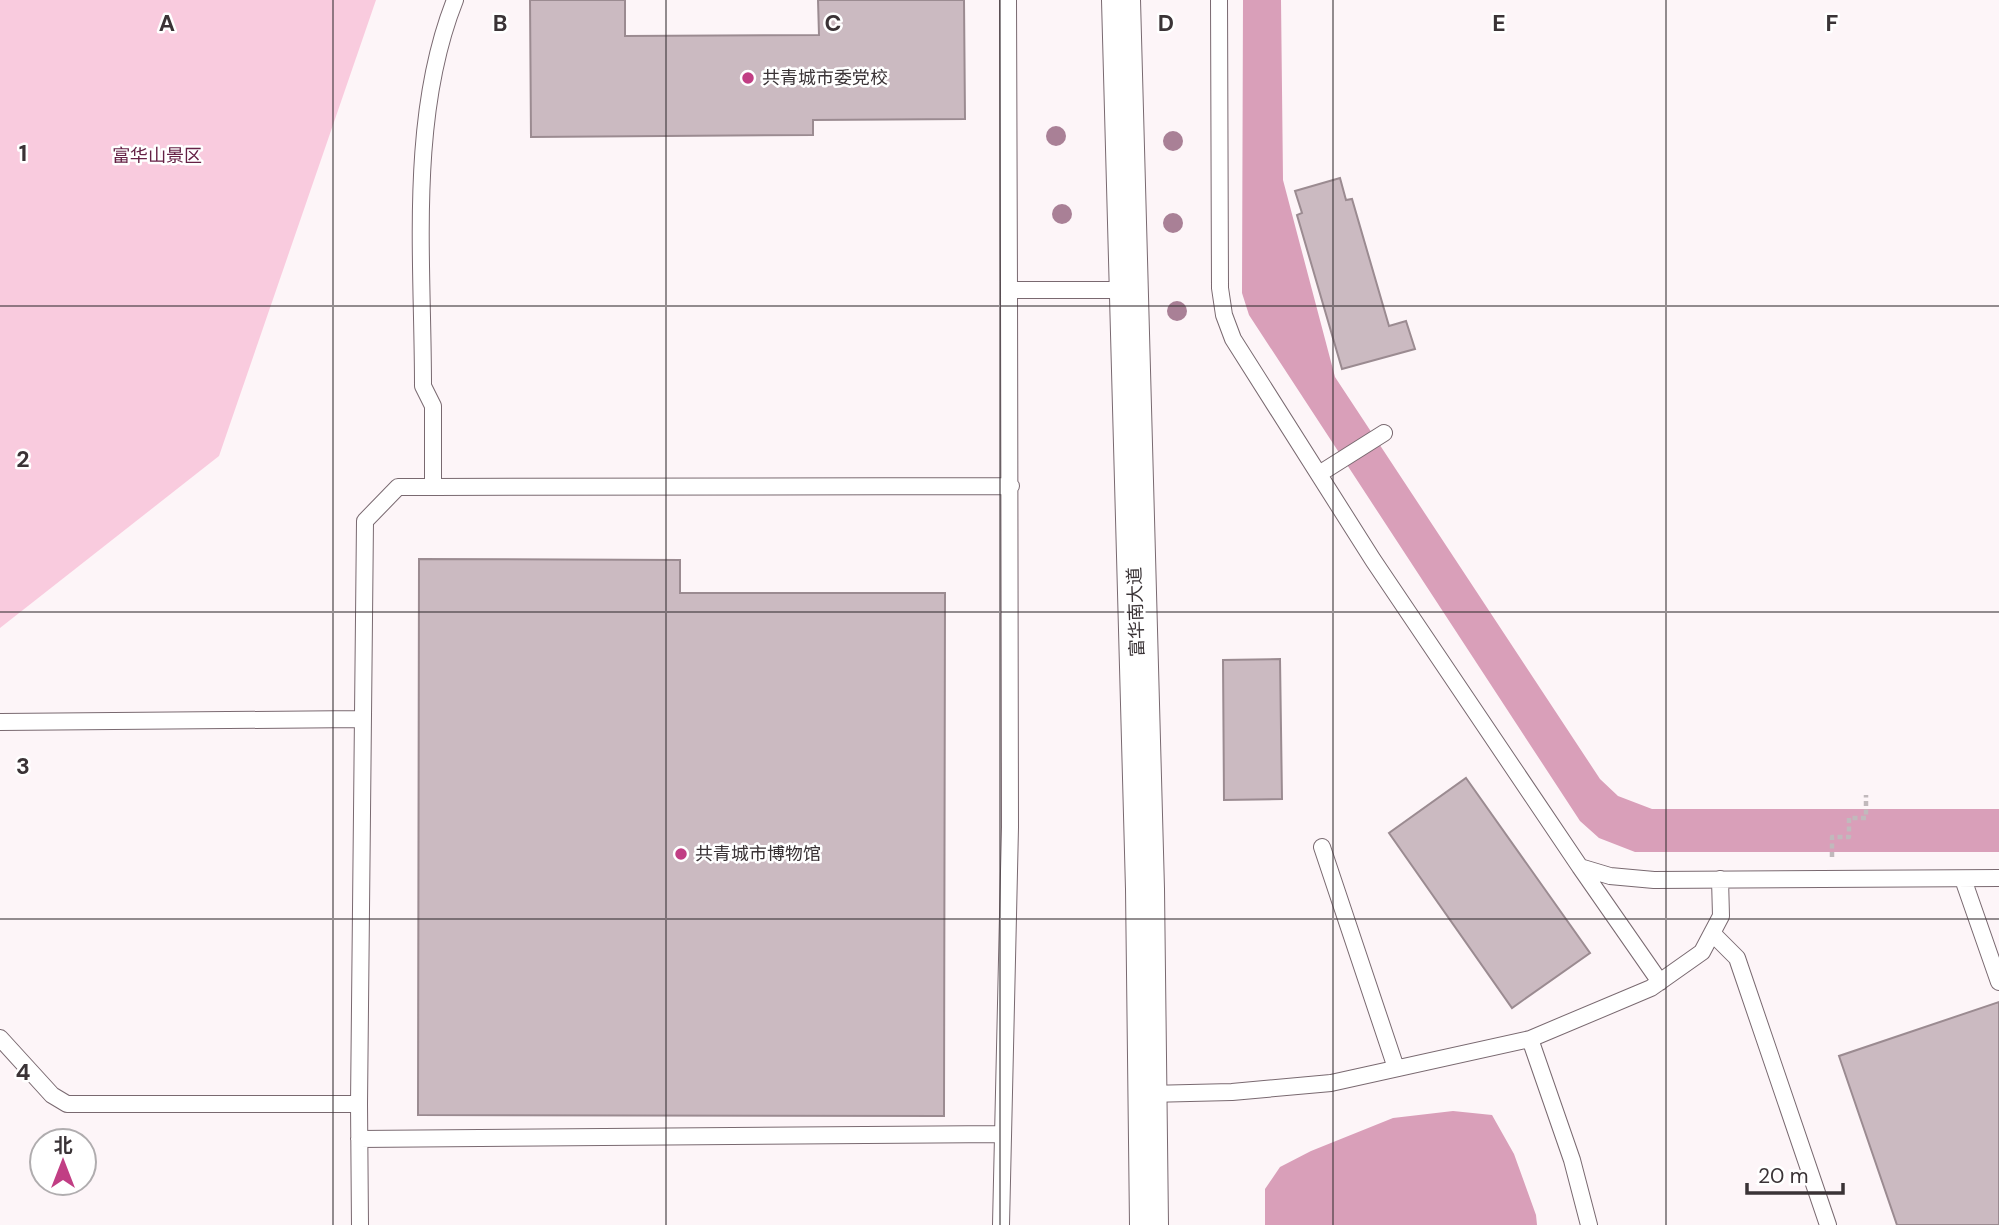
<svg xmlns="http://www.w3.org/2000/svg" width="1999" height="1225" viewBox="0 0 1999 1225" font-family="'DM Sans','Noto Sans SC',sans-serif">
  <rect width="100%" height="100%" fill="#fdf5f8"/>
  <path fill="#f9cbde" d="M0,0H376L219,456L0,628Z"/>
  <path fill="#d99fb9" d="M1243,0H1281L1283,180L1335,377L1600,779L1618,796L1652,809H1999V852H1635L1599,838L1580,821L1249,315L1242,293Z
    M1453,1111L1492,1115L1514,1154L1536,1215L1537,1225H1265V1189L1280,1167L1311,1151L1393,1118Z"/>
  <path fill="#cbbac1" stroke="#9b8b91" stroke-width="2" d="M530,0H625V36L819,35L818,0H964L965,119L813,120V135L531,137Z
    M1340,178L1346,200L1352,199L1389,326L1406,321L1415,349L1342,369L1297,215L1302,213L1295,191Z
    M419,559L680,560V593H945L944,1116L418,1115Z
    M1280,659L1282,799L1224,800L1223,660Z
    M1466,778L1590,953L1512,1008L1389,833Z
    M1999,1002V1225H1897L1839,1056Z"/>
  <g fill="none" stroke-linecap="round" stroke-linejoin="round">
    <g stroke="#796970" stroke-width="18">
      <path id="service" d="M1008,0L1009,290H1127
        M1219,0L1220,288L1224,315L1233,339L1373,560L1580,867L1610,876L1654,880L1999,878
        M1319,474L1384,433
        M433,487L1011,486
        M0,722L361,719
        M1322,847L1396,1068
        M1580,867L1660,982
        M1963,879L1999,982
        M1712,933L1737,958L1828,1225
        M0,1038L52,1095L67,1104H359
        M1530,1039L1572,1160L1589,1225
        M1148,1094L1232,1092L1331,1083L1530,1039L1651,988L1702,952L1721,916L1720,879
        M359,1139L1003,1134
        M360,1225L359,1104L365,521L398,487H433V406L423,386C423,261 408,118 455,0
        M1001,1225L1010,827L1009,290"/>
    </g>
    <g stroke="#796970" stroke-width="40">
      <path id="primary" d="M1121,0L1145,889L1149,1225"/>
    </g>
    <path stroke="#c1b9bc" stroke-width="4.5" stroke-dasharray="5 3.5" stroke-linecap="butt" d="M1832,857V837H1849V818H1866V795"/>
    <use href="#service" stroke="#fff" stroke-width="16"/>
    <use href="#primary" stroke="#fff" stroke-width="38"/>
  </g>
  <g fill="#a98096">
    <circle cx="1056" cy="136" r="10"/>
    <circle cx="1173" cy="141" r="10"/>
    <circle cx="1062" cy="214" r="10"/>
    <circle cx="1173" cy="223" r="10"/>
    <circle cx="1177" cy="311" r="10"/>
  </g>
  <path fill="none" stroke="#3a3336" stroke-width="2" stroke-opacity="0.55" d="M333,0V1225M666,0V1225M1000,0V1225M1333,0V1225M1666,0V1225M0,306H1999M0,612H1999M0,919H1999"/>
  <g fill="#c13e84" stroke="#fff" stroke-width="2.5">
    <circle cx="748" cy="78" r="7"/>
    <circle cx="681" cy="854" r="7"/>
  </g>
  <g text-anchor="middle" stroke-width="5" stroke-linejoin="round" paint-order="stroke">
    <g font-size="18" fill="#3a3336" stroke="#fff" text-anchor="start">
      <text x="762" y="84">共青城市委党校</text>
      <text x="695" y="860">共青城市博物馆</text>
    </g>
    <g font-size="18" fill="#652145" stroke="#fff">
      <text x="157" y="162">富华山景区</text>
    </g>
    <g font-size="18" fill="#3a3336" stroke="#fff">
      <text transform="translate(1136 612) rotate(-92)" y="6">富华南大道</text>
    </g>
  </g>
  <g font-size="23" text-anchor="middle" font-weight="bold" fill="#3a3336" stroke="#fff" stroke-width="5" stroke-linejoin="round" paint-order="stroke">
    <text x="167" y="31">A</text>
    <text x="500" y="31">B</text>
    <text x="833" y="31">C</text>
    <text x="1166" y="31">D</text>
    <text x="1499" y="31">E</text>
    <text x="1832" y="31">F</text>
    <text x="23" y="161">1</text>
    <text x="23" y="467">2</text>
    <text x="23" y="774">3</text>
    <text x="23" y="1080">4</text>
  </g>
  <g transform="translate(63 1162)"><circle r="33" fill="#ffffff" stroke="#b0adaf" stroke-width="2"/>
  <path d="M0-5L12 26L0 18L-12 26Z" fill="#c13e84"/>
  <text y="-10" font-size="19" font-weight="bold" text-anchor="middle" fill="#3a3336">北</text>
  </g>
  <path d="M1747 1183v10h96v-10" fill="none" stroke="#3a3336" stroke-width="3.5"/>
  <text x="1758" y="1183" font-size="21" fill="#3a3336" stroke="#ffffff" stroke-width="5" paint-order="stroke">20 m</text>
</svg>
